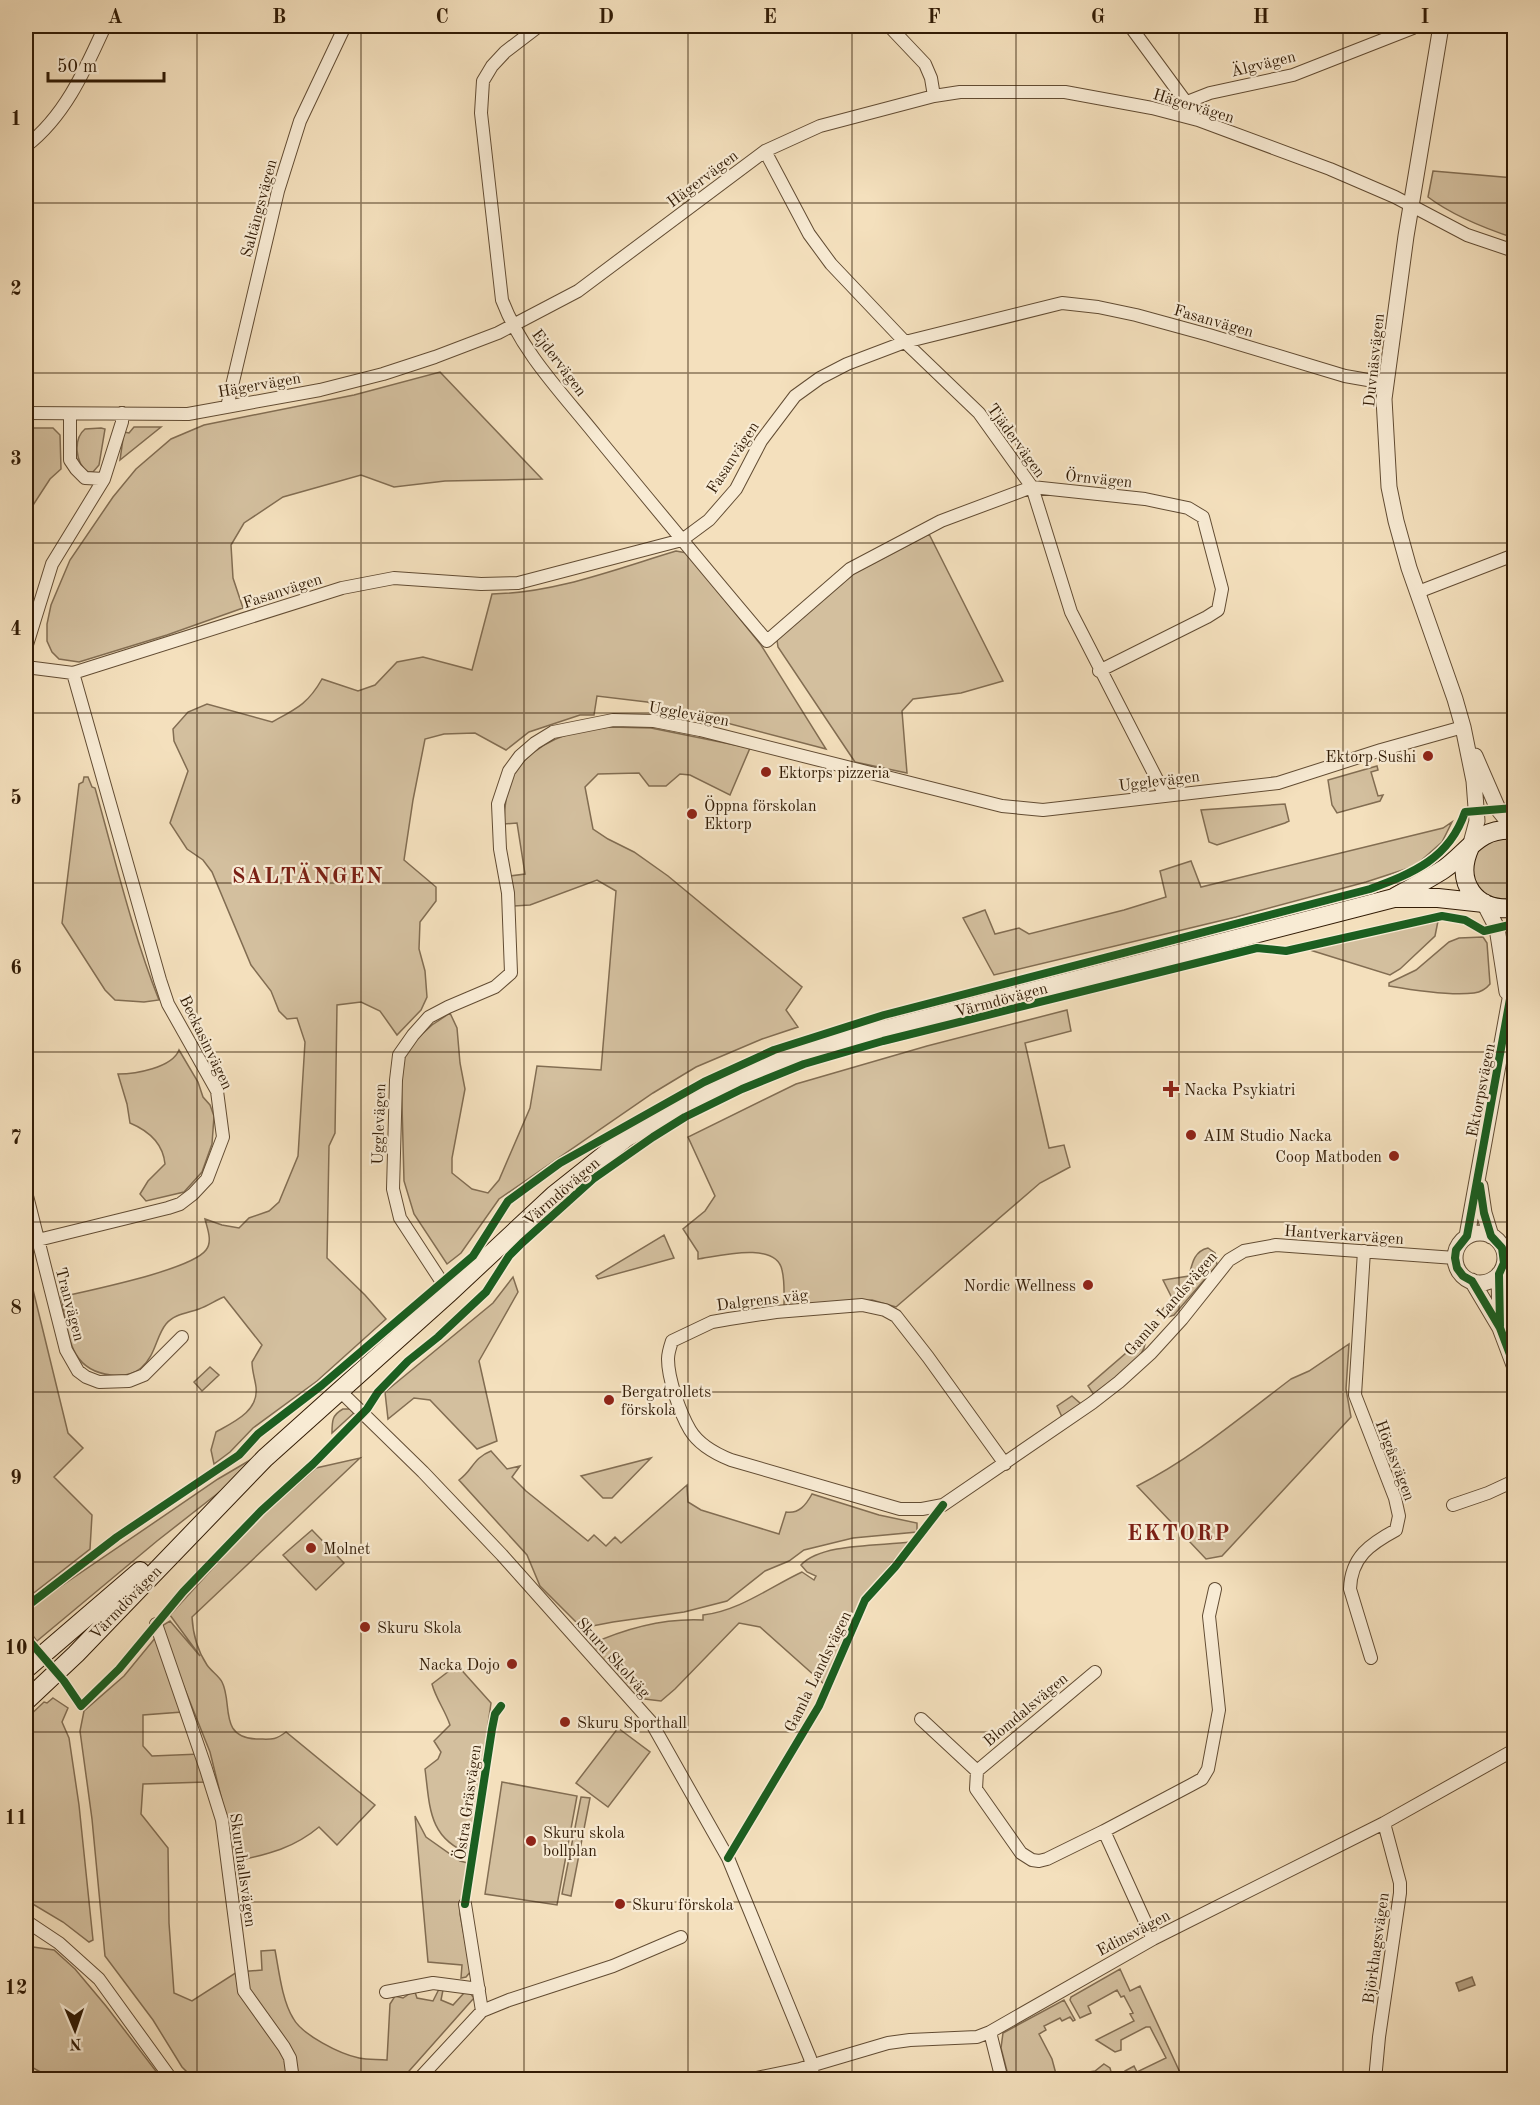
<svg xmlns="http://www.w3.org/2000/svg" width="1540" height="2105" viewBox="0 0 1540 2105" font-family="'Old Standard TT',serif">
  <rect width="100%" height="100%" fill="#f4e0bd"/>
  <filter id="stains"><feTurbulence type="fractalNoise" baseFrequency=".00333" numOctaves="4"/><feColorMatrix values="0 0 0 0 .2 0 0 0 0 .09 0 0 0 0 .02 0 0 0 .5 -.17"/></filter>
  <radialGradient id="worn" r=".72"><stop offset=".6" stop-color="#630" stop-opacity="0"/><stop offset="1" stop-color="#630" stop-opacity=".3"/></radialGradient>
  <path fill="#d3bf9e" stroke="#826d52" stroke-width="1.5" d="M1433,171L1514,178V238C1484,228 1453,216 1428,197Z
    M440,372L542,479L445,481L394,487L361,475L283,497L244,523L231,545L233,578L243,608L167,635L79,662L59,659L52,652L47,641V624L51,605L70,560L113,497L136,469L171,439L204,425L354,395Z
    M134,427H161L120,460L124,432L129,433Z
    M26,428H53L60,435L61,469L50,479L26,516Z
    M101,428L105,429L99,465L93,472H88C75,463 73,439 85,429Z
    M929,534L1003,681L961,693L913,699L902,711L907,773L855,762L778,647L777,640L851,575Z
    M676,551L687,553L761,645L826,749L647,702L597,696L594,715H580L529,732L506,750L475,733L444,734L425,739L413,800L404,860L436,887V901L420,922L419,949L425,971L427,997L421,1010L397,1035L380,1011L361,1002L337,1005L335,1133L329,1146L327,1258L365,1295L386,1319L317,1381L253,1428L230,1452L214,1464L211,1450L216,1432C234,1422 259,1411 256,1387C255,1379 252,1371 252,1362L262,1345L224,1297C216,1300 208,1306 199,1309C188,1313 174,1314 166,1324C156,1336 156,1355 141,1368C133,1375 121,1376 111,1375C67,1370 69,1332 61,1297C90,1290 191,1270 206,1250C213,1241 207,1228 205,1219L222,1225L239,1228L249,1218L269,1211L279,1202L298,1156L305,1042L297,1018L287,1019L279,1011L271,991L251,965L212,872L203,860L187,849L170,823L188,771L174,741L173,729L188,712L207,704L272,722C296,709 308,704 322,679L358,691L375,685L397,662L423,657L472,670L492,594C555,593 616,569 676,551Z
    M610,727L651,728L750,748L730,795L690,775L680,774L666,786H649L639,773L598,774L585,787L593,829L608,839L634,852L668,876L802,987L786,1010L798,1027L762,1039L696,1067L653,1093L499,1199L461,1253L447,1264L414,1214L404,1181L401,1066L409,1046L432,1025L450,1013L457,1028L460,1063L465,1089L452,1158V1173L472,1189L488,1193L499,1180L530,1108L537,1066L601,1070L616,891L597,880L530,905L514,906L510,876L525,874L517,823L504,824C504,808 507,784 515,770C517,766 522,763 525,760C551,735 576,731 610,727Z
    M1377,766L1378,770L1371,772L1378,796L1383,795L1380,801L1337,813L1332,805L1328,780Z
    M84,777H88L92,787L95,788C115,859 132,932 159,1000L144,1002L115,1000L105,990L62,923L79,784L83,782Z
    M1285,804L1289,821L1285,823L1217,845L1209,842L1201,810Z
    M1452,822L1442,842L1415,866L1366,882L1236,917L994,975L963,918L985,910L995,934L1019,928L1029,934L1124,910L1166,897L1160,871L1191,861L1201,887L1443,828Z
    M1491,838H1514L1513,898C1490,902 1476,895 1472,872C1471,865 1470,860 1474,853C1477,847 1486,842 1491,838Z
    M1438,921L1435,936L1400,969L1390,975L1310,950L1406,925Z
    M1483,937L1487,943L1490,984C1486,989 1481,992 1474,993C1451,996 1412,990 1389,986V983L1416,970L1449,942L1459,938Z
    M1067,1010L1071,1031L1025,1043L1049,1148L1064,1145L1070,1167L1040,1183L896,1307L872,1300L784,1307C784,1295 785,1282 782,1270C776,1241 719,1256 698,1259V1252L683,1229L705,1211L715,1196L688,1137L796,1084L927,1046Z
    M179,1050L198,1082L203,1097L210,1105L214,1116L212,1144L202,1172L184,1192L146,1201L140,1194L148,1181L165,1164C163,1143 149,1131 130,1123L127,1104L118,1074C135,1074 172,1068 179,1050Z
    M664,1235L674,1258L598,1279L596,1276Z
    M1208,1248L1215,1253L1217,1265L1174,1315L1168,1317L1158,1315L1172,1298L1163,1280L1189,1276C1192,1264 1194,1251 1208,1248Z
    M26,1261L68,1433L83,1448L54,1477L92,1515L90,1549L26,1599Z
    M513,1277L518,1292L479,1361L497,1441L477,1449L430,1400L414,1398L388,1419L385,1392L493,1303Z
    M1140,1341L1145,1344C1144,1360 1107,1384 1094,1395L1088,1386Z
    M1349,1344L1346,1389L1351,1417L1222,1556L1206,1559L1137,1486C1193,1458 1242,1416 1291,1379L1309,1371Z
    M210,1367L219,1375L202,1391L194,1382Z
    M1072,1396L1081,1404L1062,1417L1057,1406Z
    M343,1409H350L355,1412L332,1433C332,1421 332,1415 343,1409Z
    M491,1451L507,1469L520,1466L512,1477L526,1491L588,1541L594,1535L606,1546L615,1537L621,1543L687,1485L688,1502L701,1510L779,1534L786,1512C799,1514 806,1505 812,1494L879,1515L917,1523V1532L853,1538L804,1550L789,1561L765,1571L727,1601L684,1612L613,1622L582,1628L540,1586L527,1555L459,1480C473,1470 473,1458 491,1451Z
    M360,1458L192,1617C193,1635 197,1650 207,1665C211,1671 219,1676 222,1682C233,1703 218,1737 256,1739C271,1739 274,1741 286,1732L375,1805L337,1845L319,1827C294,1848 269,1854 237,1861L210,1752L160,1627L170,1621L200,1656L170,1615L253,1524L316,1468Z
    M651,1458L612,1498H603L581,1476Z
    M252,1459L222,1490L157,1541L37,1641C29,1631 19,1620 29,1608L218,1479Z
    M312,1530L344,1563L316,1590L283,1555Z
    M910,1542L863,1597L824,1684L760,1627L739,1623L675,1689L661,1701L636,1698L589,1645C624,1629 664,1618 703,1620V1615C739,1611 770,1587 802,1572L814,1580L816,1576L807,1572L801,1565C821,1543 881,1546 910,1542Z
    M156,1637L182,1712L143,1715V1746L152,1756L200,1754L206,1782L143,1784L141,1814L168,1848L169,1923L174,1993L192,2001L237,1972L262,1970L261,1951L275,1950C279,1971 282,2000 293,2018C302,2035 340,2054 359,2058C368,2060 378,2059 387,2060L390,2004L395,1996L403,1998L412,1992H415L417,1998L433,2001L439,1989L443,1990L441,2000L453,2005L464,1993H470L474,1998L402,2079H194L182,2067L153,2020L105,1956L92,1819L80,1731L84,1711L124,1676Z
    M457,1665L491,1703L470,1854C428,1838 430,1807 425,1769L438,1759L441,1752L434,1741L450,1725C445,1710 436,1699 432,1684Z
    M53,1698L68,1708L62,1722L69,1738L79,1805L93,1940L89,1942L63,1922L26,1900V1719L44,1702L47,1703Z
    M618,1728L650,1752L608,1807L576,1783Z
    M502,1782L577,1796L557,1905L485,1894Z
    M581,1797L590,1798L571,1896L562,1894Z
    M415,1816L426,1837L460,1861L468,1863L460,1914L471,1971L466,1977L461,1978L462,1965L428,1962Z
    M26,1946L54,1950L75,1969L106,2006L162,2079H53L26,2064Z
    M1120,1969L1130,1991L1140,1986L1183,2079H1170V2076L1127,2079L1125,2071L1134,2066L1137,2072L1166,2058L1150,2027H1146L1121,2040V2050L1115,2052L1096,2040L1134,2021L1130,2014L1133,2013L1124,1996L1121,1997L1117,1990L1088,2006L1091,2013L1080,2018L1070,2000L1071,1997Z
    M1064,2000L1075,2020L1073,2021L1070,2017L1062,2021L1060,2018L1044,2026L1046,2030L1039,2034L1052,2059L1056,2074L1033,2079H1009L1001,2048L1003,2033Z
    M1104,2064L1110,2068L1113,2079H1083L1084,2073L1095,2071Z"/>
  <path fill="#b29d7e" stroke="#7e694e" stroke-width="1.5" d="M1472,1977L1475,1985L1459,1991L1456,1983Z"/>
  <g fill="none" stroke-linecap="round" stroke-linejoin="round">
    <g stroke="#624c33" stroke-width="14">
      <path id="minor" d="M539,26L505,52L492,66L483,81L481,113L502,300C522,353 563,394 598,438C654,506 710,574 767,641L850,569L941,521L1032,487L1145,499L1188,508L1203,517L1222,589L1218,610L1207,617L1099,671
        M889,26L925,64L931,78L934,96
        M1130,26L1191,109
        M1187,102L1210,93L1293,75L1413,28
        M26,146C65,116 85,70 105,26
        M765,151L809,234L831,264L905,342L979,413L1032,487L1071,612L1165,795
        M227,407L278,191L300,121L345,26
        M26,413L188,414L320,390L383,374L435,357L498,333L578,291L765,151L820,126L934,96L960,92H1065L1152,108L1198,120L1330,169L1395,197L1467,235L1514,251
        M70,414V460L76,469L85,478L104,479
        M1418,592L1514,555
        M26,648L52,564L104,479L122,422V413
        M26,667L73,673L342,588L394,578L481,584L518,583L682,540L709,520L736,489L761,441L795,396L820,378L847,364L905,342L1062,303L1098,307L1136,315L1209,335L1345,376L1385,383
        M26,1192L66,1350L78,1371L86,1377L99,1382L129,1381L144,1375L182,1337
        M38,1240L168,1208L180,1204L193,1194L207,1179L223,1137L217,1091L168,1004L160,980L73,673
        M1364,1251L1355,1395L1395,1498L1399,1516L1396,1530C1370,1544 1351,1557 1350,1589L1371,1658
        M1504,1263L1514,1259
        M449,1293L400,1218L393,1189L396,1080L399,1055L413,1035L429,1017L448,1007L495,987L511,973L508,893L500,849L498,804L509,771L520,756L535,743L553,732L613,720L654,721L700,730L1002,806L1043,810L1278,783L1381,750L1463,727
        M340,1391L423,1472L502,1555L651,1722L728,1858L810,2058L814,2080
        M1005,1464L928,1357L896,1316L885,1310L862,1305L776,1312L729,1319L712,1322L672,1341C670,1347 668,1353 668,1359C668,1379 680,1413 690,1430C699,1445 716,1454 731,1460L900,1509H922L943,1505L1092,1403L1119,1382L1151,1353L1182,1319L1229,1260L1244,1251L1276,1245L1455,1258
        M1453,1505L1488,1493L1514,1481
        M156,1624L206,1769L222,1820L244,1991L284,2047L290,2058L293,2080
        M1095,1672L977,1771L976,1789L1021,1853L1032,1860L1039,1861L1047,1859L1104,1831
        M921,1719L977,1771
        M465,1904L482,2011
        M26,1921L59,1943L99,1979L172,2080
        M1153,1939L1104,1831L1191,1785L1202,1779L1208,1769L1219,1710L1209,1616L1215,1589
        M386,1992L433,1983L479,1989
        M990,2032L1002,2080
        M418,2080L482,2011L509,2000L613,1966L681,1937
        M747,2080L800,2069L888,2043L910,2040L977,2037L990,2032L1153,1939L1384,1823L1514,1750
        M1375,2080L1379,2037L1400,1893V1883L1384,1823"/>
    </g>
    <g stroke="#624c33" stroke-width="17">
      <path id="tertiary" d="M1441,26L1406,236L1384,399L1389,487L1396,521L1409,568L1455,699L1463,727L1474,781L1477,821L1470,847
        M1475,756L1498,809L1514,829
        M1484,903L1497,928L1507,992
        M1480,1186L1484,1213L1491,1236
        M1455 1258a25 25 0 1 1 50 0a25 25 0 1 1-50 0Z
        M1467,1236L1514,977
        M1499,1274L1500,1325
        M1472,1281L1500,1328L1514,1365"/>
    </g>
    <g stroke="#311b05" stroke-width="20">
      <path id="secondary" d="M1470,847C1454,882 1475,912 1514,908
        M1395,897C1411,888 1429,879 1444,869C1469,851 1479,827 1514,830
        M26,1669L140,1571
        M26,1701L76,1654L265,1458L449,1293L554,1195L627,1137L713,1090L777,1061L875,1032L1394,898H1438L1484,903"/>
    </g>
    <use href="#minor" stroke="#f8ebd4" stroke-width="12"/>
    <use href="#tertiary" stroke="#f8ebd4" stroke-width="15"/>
    <use href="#secondary" stroke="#f8ebd4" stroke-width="18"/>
    <g stroke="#f8ebd4" stroke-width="11">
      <path id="cycleway" d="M1514,977L1467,1236L1456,1250L1455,1258L1457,1268L1463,1276L1472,1281L1500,1328L1514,1365
        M1480,1186L1484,1213L1491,1236L1502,1248L1504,1263L1499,1274L1500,1326
        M26,1607L117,1537L239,1455L258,1434L322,1385L473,1256L508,1201L560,1163L704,1082L774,1050L884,1015L1370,889C1413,873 1449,859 1465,812L1514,808
        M26,1637L64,1681L81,1706L119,1669L183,1592L261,1511L313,1464L367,1409L378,1392L408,1361L438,1337L486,1292L509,1256L522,1243L593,1179L653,1137L685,1117L742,1089L804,1064L883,1041L1257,948L1286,951L1442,916L1465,920L1484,931L1514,924
        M728,1858L819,1706L865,1600L895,1567L943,1505
        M465,1904L492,1729L495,1714L501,1706"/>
    </g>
    <use href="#cycleway" stroke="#1b5e20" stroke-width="8"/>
  </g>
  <path fill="none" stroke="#311b05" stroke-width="1.5" stroke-opacity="0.55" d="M197,26V2080M361,26V2080M524,26V2080M688,26V2080M852,26V2080M1016,26V2080M1179,26V2080M1343,26V2080M26,203H1514M26,373H1514M26,543H1514M26,713H1514M26,883H1514M26,1052H1514M26,1222H1514M26,1392H1514M26,1562H1514M26,1732H1514M26,1902H1514"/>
  <g fill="#8f2418" stroke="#f8ebd4" stroke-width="2">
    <circle cx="1428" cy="756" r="6"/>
    <circle cx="766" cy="772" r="6"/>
    <circle cx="692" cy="814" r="6"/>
    <path d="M1168 1080h6v6h6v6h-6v6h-6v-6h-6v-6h6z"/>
    <circle cx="1191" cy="1135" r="6"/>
    <circle cx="1394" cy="1156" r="6"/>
    <circle cx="1088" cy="1285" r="6"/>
    <circle cx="609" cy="1400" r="6"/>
    <circle cx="311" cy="1548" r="6"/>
    <circle cx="365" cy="1627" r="6"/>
    <circle cx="512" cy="1664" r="6"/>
    <circle cx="565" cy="1722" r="6"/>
    <circle cx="531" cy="1841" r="6"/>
    <circle cx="620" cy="1904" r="6"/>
  </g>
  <g text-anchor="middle" stroke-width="4.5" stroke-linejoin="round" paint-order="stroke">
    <g font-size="16" fill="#311b05" stroke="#f8ebd4">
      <text transform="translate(1263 63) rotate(-14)" y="6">Älgvägen</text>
      <text transform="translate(1194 105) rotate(17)" y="6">Hägervägen</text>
      <text transform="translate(702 178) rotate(-37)" y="6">Hägervägen</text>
      <text transform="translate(258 208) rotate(-75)" y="6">Saltängsvägen</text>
      <text transform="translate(1214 320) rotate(16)" y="6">Fasanvägen</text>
      <text transform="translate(1373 360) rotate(-84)" y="6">Duvnäsvägen</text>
      <text transform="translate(560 362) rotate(53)" y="6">Ejdervägen</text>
      <text transform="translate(259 384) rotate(-10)" y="6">Hägervägen</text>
      <text transform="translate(1017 440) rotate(54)" y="6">Tjädervägen</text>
      <text transform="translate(732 457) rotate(-57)" y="6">Fasanvägen</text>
      <text transform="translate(1099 478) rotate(6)" y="6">Örnvägen</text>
      <text transform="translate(282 590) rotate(-18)" y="6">Fasanvägen</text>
      <text transform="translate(689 713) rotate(10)" y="6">Ugglevägen</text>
      <text transform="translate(1159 780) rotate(-7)" y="6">Ugglevägen</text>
      <text transform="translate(1001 999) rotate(-15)" y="6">Värmdövägen</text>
      <text transform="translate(207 1042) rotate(64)" y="6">Beckasinvägen</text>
      <text transform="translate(1480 1090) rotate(-79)" y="6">Ektorpsvägen</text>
      <text transform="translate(378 1124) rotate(-88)" y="6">Ugglevägen</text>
      <text transform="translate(561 1191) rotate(-41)" y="6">Värmdövägen</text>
      <text transform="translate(1344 1234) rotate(4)" y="6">Hantverkarvägen</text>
      <text transform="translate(762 1299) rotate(-7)" y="6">Dalgrens väg</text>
      <text transform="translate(1170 1303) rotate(-49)" y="6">Gamla Landsvägen</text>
      <text transform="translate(71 1304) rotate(75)" y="6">Tranvägen</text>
      <text transform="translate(1396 1460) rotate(69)" y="6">Högåsvägen</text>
      <text transform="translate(125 1602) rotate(-46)" y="6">Värmdövägen</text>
      <text transform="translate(614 1657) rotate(48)" y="6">Skuru Skolväg</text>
      <text transform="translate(817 1671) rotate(-64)" y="6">Gamla Landsvägen</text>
      <text transform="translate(1025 1709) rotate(-40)" y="6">Blomdalsvägen</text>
      <text transform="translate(467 1802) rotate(-82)" y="6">Östra Gräsvägen</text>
      <text transform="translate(244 1870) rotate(82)" y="6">Skuruhallsvägen</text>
      <text transform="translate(1133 1932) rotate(-28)" y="6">Edinsvägen</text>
      <text transform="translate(1375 1948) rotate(-82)" y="6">Björkhagsvägen</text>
    </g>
    <g font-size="16" fill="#311b05" stroke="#f8ebd4" text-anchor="start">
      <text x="1416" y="762" text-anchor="end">Ektorp Sushi</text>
      <text x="778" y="778">Ektorps pizzeria</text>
      <text x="704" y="811">Öppna förskolan<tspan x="704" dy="18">Ektorp</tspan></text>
      <text x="1184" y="1095">Nacka Psykiatri</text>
      <text x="1203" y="1141">AIM Studio Nacka</text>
      <text x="1382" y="1162" text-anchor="end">Coop Matboden</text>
      <text x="1076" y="1291" text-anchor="end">Nordic Wellness</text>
      <text x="621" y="1397">Bergatrollets<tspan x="621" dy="18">förskola</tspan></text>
      <text x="323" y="1554">Molnet</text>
      <text x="377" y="1633">Skuru Skola</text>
      <text x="500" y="1670" text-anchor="end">Nacka Dojo</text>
      <text x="577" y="1728">Skuru Sporthall</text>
      <text x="543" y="1838">Skuru skola<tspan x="543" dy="18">bollplan</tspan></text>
      <text x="632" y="1910">Skuru förskola</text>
    </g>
    <g font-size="22" font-weight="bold" letter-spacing="1.5" fill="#7a1f14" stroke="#f8ebd4">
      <text x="308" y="883">SALTÄNGEN</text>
      <text x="1179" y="1540">EKTORP</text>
    </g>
  </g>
  <rect width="1540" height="2105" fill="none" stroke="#f4e0bd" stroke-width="66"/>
  <g transform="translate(75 2030) rotate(178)" stroke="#f8ebd4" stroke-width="4.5" paint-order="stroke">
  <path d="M0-4.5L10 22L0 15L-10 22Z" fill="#311b05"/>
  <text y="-9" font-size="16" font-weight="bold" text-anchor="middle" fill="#311b05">N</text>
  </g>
  <path d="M48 72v9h116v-9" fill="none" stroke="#311b05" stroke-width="3"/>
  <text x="57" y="72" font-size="18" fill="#311b05" stroke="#f8ebd4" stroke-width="4.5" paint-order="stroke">50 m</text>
  <rect x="33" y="33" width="1474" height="2039" fill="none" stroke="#311b05" stroke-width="2"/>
  <g font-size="20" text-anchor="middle" font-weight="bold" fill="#311b05">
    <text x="115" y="23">A</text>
    <text x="279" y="23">B</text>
    <text x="442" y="23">C</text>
    <text x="606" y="23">D</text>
    <text x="770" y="23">E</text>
    <text x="934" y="23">F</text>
    <text x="1098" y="23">G</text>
    <text x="1261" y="23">H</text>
    <text x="1425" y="23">I</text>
    <text x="16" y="125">1</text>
    <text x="16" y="295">2</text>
    <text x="16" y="465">3</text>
    <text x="16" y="635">4</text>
    <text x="16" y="804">5</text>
    <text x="16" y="974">6</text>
    <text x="16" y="1144">7</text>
    <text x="16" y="1314">8</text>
    <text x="16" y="1484">9</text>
    <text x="16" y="1654">10</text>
    <text x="16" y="1824">11</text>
    <text x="16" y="1994">12</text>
  </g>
  <rect width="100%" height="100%" filter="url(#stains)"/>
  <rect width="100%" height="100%" fill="url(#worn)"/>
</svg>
